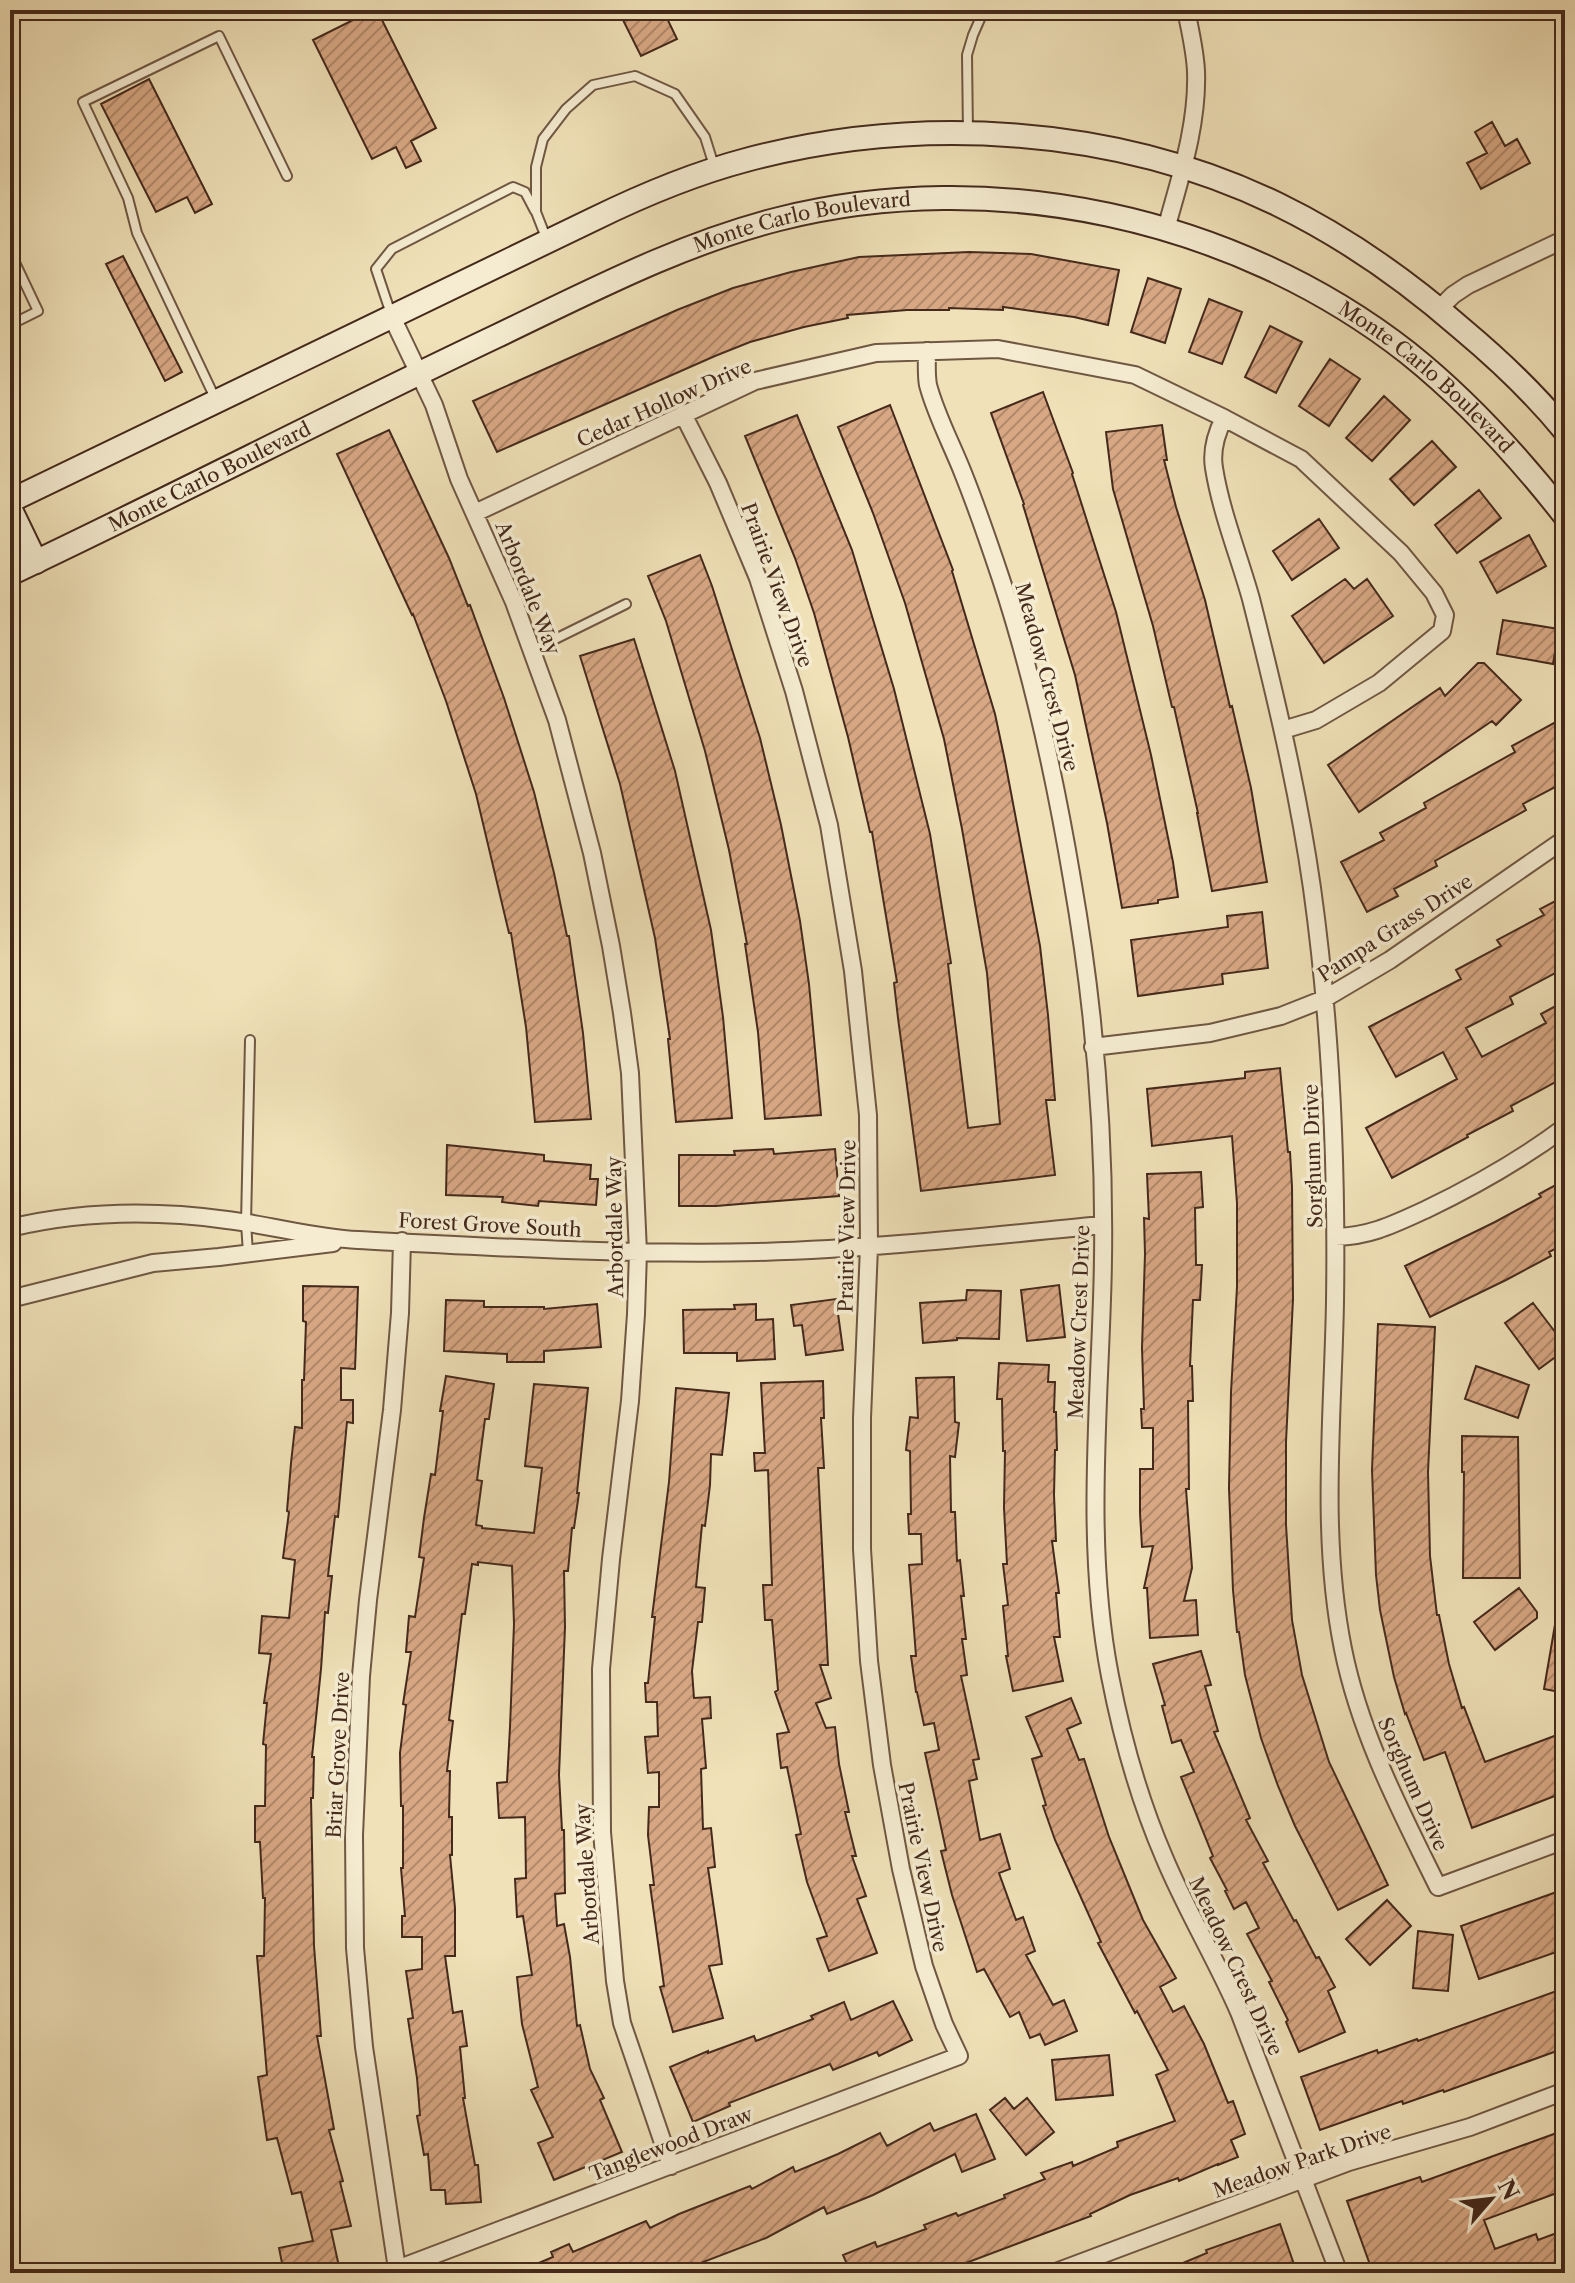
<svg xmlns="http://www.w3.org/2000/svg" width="1575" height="2283" viewBox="0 0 1575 2283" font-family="'Libre Caslon Text',serif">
  <defs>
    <pattern id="building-hatch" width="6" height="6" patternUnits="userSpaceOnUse" patternTransform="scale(2)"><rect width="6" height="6" fill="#d8a884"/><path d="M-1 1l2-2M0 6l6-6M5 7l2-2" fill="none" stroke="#b1896b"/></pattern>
  </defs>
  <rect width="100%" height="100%" fill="#f0e1b8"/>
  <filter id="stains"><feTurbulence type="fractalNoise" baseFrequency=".0025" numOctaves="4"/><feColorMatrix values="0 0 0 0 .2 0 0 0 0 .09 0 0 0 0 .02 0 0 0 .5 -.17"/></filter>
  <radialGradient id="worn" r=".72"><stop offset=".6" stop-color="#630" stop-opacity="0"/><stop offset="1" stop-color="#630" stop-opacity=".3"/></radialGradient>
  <path fill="url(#building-hatch)" stroke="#44291c" stroke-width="2" d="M373,10H377L436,128L411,141L421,161L406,168L396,147L372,159L313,40Z
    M618,10H663L677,39L641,56Z
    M149,79L212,204L195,213L187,197L156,212L101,104Z
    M1492,122L1505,146L1517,139L1530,163L1481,189L1467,163L1487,153L1475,132Z
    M969,252L1031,254L1119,270L1108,325L1074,317L1003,307V310L949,308V310H907L847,315L848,318L804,327L750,342L715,356L497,452L473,401L677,310L733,288L791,272L859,257Z
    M123,256L182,372L165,381L106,264Z
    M1148,278L1181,289L1165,343L1131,332Z
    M1209,299L1242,312L1222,364L1189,352Z
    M1270,326L1302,342L1276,393L1245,377Z
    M1330,359L1360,379L1329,426L1299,406Z
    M1043,392L1073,473L1072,474L1116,612L1151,755L1173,862L1178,897L1158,900V903L1122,908L1107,823L1075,675L1023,505L1024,504L991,413Z
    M1384,396L1410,420L1372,461L1346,438Z
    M890,405L953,570L952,571L995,714L1005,761L1040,946L1048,1015L1055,1100H1046L1055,1175L921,1191L898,1018L894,983L897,982L872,832H870L848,737L814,613L795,558L745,436L797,415L852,550L894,689L930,834L951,963L948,964L968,1128L1000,1124L987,973L962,829L944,739L905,603L873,513L838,427Z
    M1162,425L1167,460H1164L1176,507L1205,600L1230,707L1232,706L1251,788L1267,882L1212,891L1197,813H1198L1174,707H1172L1153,626L1113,489L1106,432Z
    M389,430L449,558L468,606L470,605L504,698L534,792L554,873L567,936H569L583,1033L591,1119L535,1122L526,1027L511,933H509L476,794L446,701L413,614L412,615L337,454Z
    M1432,441L1456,467L1414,505L1390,479Z
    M1479,490L1501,518L1457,553L1435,525Z
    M1319,519L1339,548L1292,580L1273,551Z
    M1529,535L1546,566L1497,593L1480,562Z
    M700,555L712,586L760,738L781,825L800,921L809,984L821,1115L765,1119L758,1032L745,944H747L729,850L705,751L666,621L648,576Z
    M1345,579L1354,589L1367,579L1393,616L1324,663L1292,616Z
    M1503,620L1559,629L1553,664L1497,654Z
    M634,639L675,771L711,930L723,1017L732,1118L676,1122L668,1039H670L655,938L620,784L580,656Z
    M1478,663H1484L1521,700L1496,725L1492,721L1359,812L1328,765L1440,688L1445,696Z
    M1565,717V782L1523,804L1526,810L1435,861L1437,866L1394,889L1398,896L1367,912L1341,862L1384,840L1380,833L1426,808L1424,803L1515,752L1512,746Z
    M1565,896V968L1510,997L1513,1004L1466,1028L1482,1057L1546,1023L1541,1014L1565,1001V1077L1511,1106L1513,1111L1467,1135L1468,1137L1392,1178L1366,1128L1457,1079L1443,1052L1396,1077L1369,1027L1461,979L1456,970L1501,946L1497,940L1544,915L1540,909Z
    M1262,912L1268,968L1222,974L1223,984L1138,996L1131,940L1228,927L1227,916Z
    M1280,1068L1288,1152H1290L1292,1187L1293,1299L1286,1442V1525L1292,1620L1302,1675L1329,1762L1388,1885L1338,1910L1295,1826L1278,1786L1261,1738L1245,1675L1239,1632H1237L1233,1590L1229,1488L1231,1392L1237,1287V1203L1232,1136L1152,1146L1147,1089L1245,1078V1072Z
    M447,1145L544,1155V1161L591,1165L590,1179H598L596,1205L539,1201L538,1206L502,1202L503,1197L446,1195Z
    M773,1149L774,1154L835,1149L839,1196L716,1206H679V1155H735L734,1151Z
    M1201,1172L1203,1207L1195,1208L1196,1265H1202L1200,1300H1193L1190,1366H1192L1193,1401H1188L1189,1489H1186L1192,1568L1184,1601L1196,1600L1198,1635L1150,1638L1147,1588H1144L1153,1546L1142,1547L1140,1513V1469H1153V1428H1142L1141,1409H1144L1142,1348L1145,1254L1144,1218L1149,1219L1147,1174Z
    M1565,1180V1244L1549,1252L1551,1256L1506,1280L1430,1317L1405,1266L1495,1222L1541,1197L1539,1194Z
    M1059,1285L1065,1337L1027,1341L1021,1290Z
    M303,1286L358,1287L355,1369L341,1368V1400H353V1423L347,1422L338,1517L335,1516L328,1576H332L328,1613L325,1612L321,1669L312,1757H314L313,1798H311L314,1946L321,2036H317L334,2129L329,2130L343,2181L340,2182L351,2226L331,2230L340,2271L331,2273H284L279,2248L313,2241L301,2192L292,2194L277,2138L267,2140L258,2077L267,2075L257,1956H264L265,1898H263L260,1842H255V1806H265L266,1745L263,1744L267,1703H264L271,1654L259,1653L262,1616L289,1618L295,1560L283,1558L289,1512L287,1511L291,1463L295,1427L302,1428V1380H304L306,1322L303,1321Z
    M967,1290L1001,1291L999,1339L957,1338V1340L923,1343L920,1303L966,1300Z
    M836,1299L843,1350L806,1355L802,1325L794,1326L791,1305Z
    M446,1300L484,1301V1307H544V1309L597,1304L601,1347L544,1351V1362H507V1354L444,1351Z
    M1533,1303L1565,1345V1350L1539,1369L1505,1323Z
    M756,1304V1320L773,1319L775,1359L737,1361V1353H684L683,1310L735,1309L734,1305Z
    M1378,1324L1435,1327L1428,1472L1430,1556L1437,1615H1439L1449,1664L1462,1708L1464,1707L1485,1762L1565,1732V1792L1472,1828L1445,1752L1424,1760L1406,1713L1405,1714L1394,1677L1380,1610L1376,1575L1372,1470Z
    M999,1363L1049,1365L1048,1382H1055L1054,1412H1056L1057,1450H1055L1054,1495L1056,1541H1052L1059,1593H1056L1060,1637H1054L1063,1681L1013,1691L1006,1656H1008L1003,1606L1008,1605L1003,1564H1007L1004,1508L1005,1451H1003L1002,1399H997Z
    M1476,1366L1529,1385L1518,1418L1465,1399Z
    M446,1376L494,1384L489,1419H485L477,1480L482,1481L476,1525L482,1526V1528L534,1533L542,1468L525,1466L534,1384L588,1388L577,1493H579L574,1528H572L568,1571H564L565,1627L559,1775L562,1830H564L565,1893L555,1894L557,1926L564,1924L570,1957L577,2026L580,2025L590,2069L604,2098L600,2100L622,2152L554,2180L538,2143L553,2137L531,2090L538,2087L522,2024L517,1977L532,1975L523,1916L517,1917L515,1879L526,1878L525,1817L499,1818L497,1783L507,1782L510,1727L514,1624L512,1566L478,1562V1565L472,1564L465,1614H462L449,1720L453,1721L447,1771H450L449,1817H452V1855H450L455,1908V1956H445L453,2013L462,2011L467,2046L460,2047L465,2098H463L475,2165H478L481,2202L446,2204L445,2190H431L428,2154L424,2155L417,2116L420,2115L417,2078L408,2019L413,2018L406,1971L422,1969V1937H402V1916H405L401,1868H403V1806H401L400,1753L406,1705L403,1704L411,1652H406L409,1616L415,1617L424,1558L419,1557L424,1518L431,1474L435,1475L443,1411H440Z
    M954,1377L955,1422L959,1423L955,1457L950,1456L951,1512H955L957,1561L960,1560L964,1596H961L966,1639H962L967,1675L961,1676L979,1759L973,1760L977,1779L969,1781L980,1840L1000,1834L1010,1869L999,1873L1016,1920L1023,1917L1035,1951L1026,1955L1053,2005L1064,2000L1077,2031L1045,2045L1040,2034L1030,2038L1019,2012L1010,2017L984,1969L977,1972L952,1895L941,1851L946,1850L925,1753L939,1750L934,1723L924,1725L917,1692H916L911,1656H916L909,1565L922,1564L921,1534H909L908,1514H911L910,1451L906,1450L910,1417L918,1418L916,1378Z
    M823,1381L824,1418H821L824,1468H818L828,1665H820L831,1698L816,1703L826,1728L835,1727L839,1764L849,1812H845L856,1856H852L866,1896L857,1899L877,1953L829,1971L817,1939L827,1936L807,1882L796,1835L801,1834L787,1767L781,1768L777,1734L789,1732L775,1692L778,1690L772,1620H765L763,1585H772L768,1470L755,1471L754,1453H765L761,1383Z
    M676,1388L729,1393L722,1455L711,1454L710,1485L705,1526L702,1525L696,1587L705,1588L702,1622H698L692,1671L694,1698L710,1697L711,1718L702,1719L706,1768L701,1769L703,1829L711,1828L715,1867L708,1868L722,1964L709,1966L723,2018L673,2032L660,1987L664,1986L650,1885H654L648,1835L649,1807H659V1772L648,1773L645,1737L658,1736L657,1702H646L645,1683H648L655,1617H652L669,1482Z
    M1462,1436L1518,1437L1520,1578H1463L1464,1472H1462Z
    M1519,1588L1537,1612V1618L1495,1650L1474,1622Z
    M1557,1613H1565V1693L1544,1689Z
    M1201,1651L1211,1685L1205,1686L1218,1731L1214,1732L1250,1818L1246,1820L1268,1861L1263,1863L1294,1921L1296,1920L1316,1958L1319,1957L1335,1987L1328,1991L1345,2032L1299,2052L1286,2022L1288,2020L1269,1982L1272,1981L1247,1934L1259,1928L1246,1902L1234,1909L1225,1891L1227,1890L1210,1858L1213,1856L1181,1777L1194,1772L1181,1740L1172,1743L1162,1706L1165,1705L1153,1664Z
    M1071,1698L1081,1723L1067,1729L1079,1760L1084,1759L1109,1837L1143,1920L1176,1978L1160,1987L1173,2012L1184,2006L1204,2044L1228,2103L1233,2101L1245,2134L1231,2140L1238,2157L1218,2165V2164L1179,2181L1178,2178L1130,2195L1090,2214L1091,2216L942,2272L940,2267L922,2273H851L843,2255L875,2242L877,2247L926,2229L924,2225L956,2213L958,2216L1005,2198L1004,2195L1045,2179L1041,2173L1072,2162L1073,2166L1118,2147L1117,2142L1175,2121L1156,2075L1168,2070L1137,2011L1135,2013L1098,1943L1101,1942L1055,1840L1043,1806L1046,1805L1032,1759L1042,1756L1026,1717Z
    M1565,1889V1949L1479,1979L1461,1926Z
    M1387,1900L1411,1926L1370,1965L1346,1939Z
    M1418,1931L1453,1935L1448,1991L1413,1988Z
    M1565,1988V2048L1444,2092L1443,2090L1403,2104L1402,2101L1320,2130L1301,2077L1377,2050L1378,2053L1417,2039L1418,2041Z
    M893,2001L912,2040L879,2056L877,2052L833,2070L830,2064L729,2103L730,2106L693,2122L670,2067L708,2051V2053L754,2036L756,2041L813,2019L811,2016L844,2002L851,2020Z
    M1109,2055L1113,2095L1056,2100L1052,2060Z
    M1005,2098L1014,2109L1027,2098L1054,2132L1026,2155L990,2110Z
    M976,2114L995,2159L962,2172L955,2154L873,2195L827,2214L824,2207L766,2238L693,2266L692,2263L671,2273H515L553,2257L551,2252L569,2244L573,2252L646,2221L650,2228L679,2214L750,2186L752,2189L793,2167L795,2172L838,2154L880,2133L887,2146L930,2123L934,2131Z
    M1565,2130V2190L1484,2220L1495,2249L1536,2234L1538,2240L1565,2230V2273H1373L1347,2201L1420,2177L1422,2182Z
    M1280,2224L1297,2273H1159L1207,2253L1206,2250Z"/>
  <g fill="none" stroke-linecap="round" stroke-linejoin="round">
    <g stroke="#6f5743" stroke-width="12">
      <path id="service" d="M968,134L967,55L973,35L984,10
        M547,240L536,212V167L543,139L566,109L593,85L635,76L675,94L705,137L715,169
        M10,252L38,311L10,325
        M392,317L376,269L392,249L513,187L525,192L535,211
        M215,398L137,233L128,198L83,102L219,36L287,176
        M533,650L626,604
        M248,1253L246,1223L250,1040"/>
    </g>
    <g stroke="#6f5743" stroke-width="20">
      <path id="minor" d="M1166,229C1180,178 1198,125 1196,71C1195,50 1190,30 1186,10
        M1439,309L1453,295L1468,285L1565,239
        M392,317L434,405L459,479L514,602L557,720L592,853L611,946L622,1013L630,1073L638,1252L636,1314L630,1401L611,1559L601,1669L602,1832L615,1981L622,2023L671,2166
        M927,351C927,362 926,374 928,385C936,415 952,445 963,473C977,508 989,543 1001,579C1033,676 1055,778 1072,879C1096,1016 1107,1160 1102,1299C1098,1424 1086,1553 1110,1676C1122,1738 1139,1799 1164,1857C1186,1910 1216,1959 1239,2012L1339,2273
        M1224,418C1216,434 1211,450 1214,468C1221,512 1239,556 1251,599C1275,694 1298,790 1312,888C1331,1024 1337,1164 1335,1302C1333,1417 1320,1535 1343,1649C1360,1734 1400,1810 1438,1887L1565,1840
        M475,513L755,381L876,353L998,349L1135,375L1224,418L1301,459L1401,553L1434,593L1445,615L1442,631L1379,683L1316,720L1283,730
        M1093,1047L1210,1033L1281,1016L1324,999L1390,960L1565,839
        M10,1228C81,1211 154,1210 227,1220C270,1225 314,1238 358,1240C491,1247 625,1255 758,1252C873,1249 988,1236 1102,1225
        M1336,1237C1371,1236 1394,1224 1425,1210C1475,1186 1521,1160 1565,1127
        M402,1241L400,1313L392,1410L368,1600L361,1676L354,1835L355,1948L364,2047L397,2269L959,2056L944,2024L924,1966L901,1869L882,1765L869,1661L862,1549V1418L869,1247L868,1115L853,971L829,825L794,691L758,578L718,483L683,414
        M10,1299L153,1263L219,1257L333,1243
        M1565,1423V1429
        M1053,2273L1349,2162L1470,2127L1565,2091"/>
    </g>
    <g stroke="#44291c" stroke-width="26">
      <g id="secondary">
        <path d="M10,501L594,219C643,195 693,174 746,160C919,114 1115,126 1277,204C1345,237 1406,280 1462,329C1499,360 1534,393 1565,431"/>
        <path d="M10,508L36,562"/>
        <path id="s1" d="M10,574C173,497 334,413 497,336C589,292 680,244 779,219C993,165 1234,217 1408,353C1468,401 1518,456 1565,516"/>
      </g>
    </g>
    <use href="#service" stroke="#f5ecd1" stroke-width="8"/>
    <use href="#minor" stroke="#f5ecd1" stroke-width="16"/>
    <use href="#secondary" stroke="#f5ecd1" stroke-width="22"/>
  </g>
  <g text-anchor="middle" stroke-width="7" stroke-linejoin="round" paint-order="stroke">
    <g font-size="20" fill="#44291c" stroke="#f5ecd1">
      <text dy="7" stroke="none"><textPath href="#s1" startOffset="870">Monte Carlo Boulevard</textPath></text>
      <text dy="7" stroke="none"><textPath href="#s1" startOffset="1542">Monte Carlo Boulevard</textPath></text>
      <text transform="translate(664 403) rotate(-24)" y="7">Cedar Hollow Drive</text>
      <text dy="7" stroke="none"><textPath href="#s1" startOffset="222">Monte Carlo Boulevard</textPath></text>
      <text transform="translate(777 585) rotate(70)" y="7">Prairie View Drive</text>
      <text transform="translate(528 588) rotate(68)" y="7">Arbordale Way</text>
      <text transform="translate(1047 677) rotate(75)" y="7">Meadow Crest Drive</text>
      <text transform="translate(1395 928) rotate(-33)" y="7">Pampa Grass Drive</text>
      <text transform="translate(1313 1156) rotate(-92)" y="7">Sorghum Drive</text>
      <text transform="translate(490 1225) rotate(3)" y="7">Forest Grove South</text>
      <text transform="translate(847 1226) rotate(-89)" y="7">Prairie View Drive</text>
      <text transform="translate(615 1227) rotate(-91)" y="7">Arbordale Way</text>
      <text transform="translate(1079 1322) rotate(-88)" y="7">Meadow Crest Drive</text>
      <text transform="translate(338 1755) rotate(-87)" y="7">Briar Grove Drive</text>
      <text transform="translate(1413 1784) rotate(66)" y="7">Sorghum Drive</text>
      <text transform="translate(923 1867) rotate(78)" y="7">Prairie View Drive</text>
      <text transform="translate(587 1874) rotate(-94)" y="7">Arbordale Way</text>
      <text transform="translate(1236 1966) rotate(65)" y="7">Meadow Crest Drive</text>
      <text transform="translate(671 2144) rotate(-21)" y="7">Tanglewood Draw</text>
      <text transform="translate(1302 2161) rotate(-19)" y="7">Meadow Park Drive</text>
    </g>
  </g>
  <rect width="1575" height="2283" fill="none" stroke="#f0e1b8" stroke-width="40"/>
  <rect x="12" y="12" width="1551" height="2259" fill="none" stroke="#44291c" stroke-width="4"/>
  <rect x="20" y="20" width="1535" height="2243" fill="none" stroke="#44291c" stroke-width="2"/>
  <g transform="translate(1491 2199) rotate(62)" stroke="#f5ecd1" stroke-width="6" paint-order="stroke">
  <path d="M0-6L14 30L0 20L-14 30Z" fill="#44291c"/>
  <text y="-12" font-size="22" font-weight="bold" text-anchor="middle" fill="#44291c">N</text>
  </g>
  <rect width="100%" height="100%" filter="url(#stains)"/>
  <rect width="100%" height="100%" fill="url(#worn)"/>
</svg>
